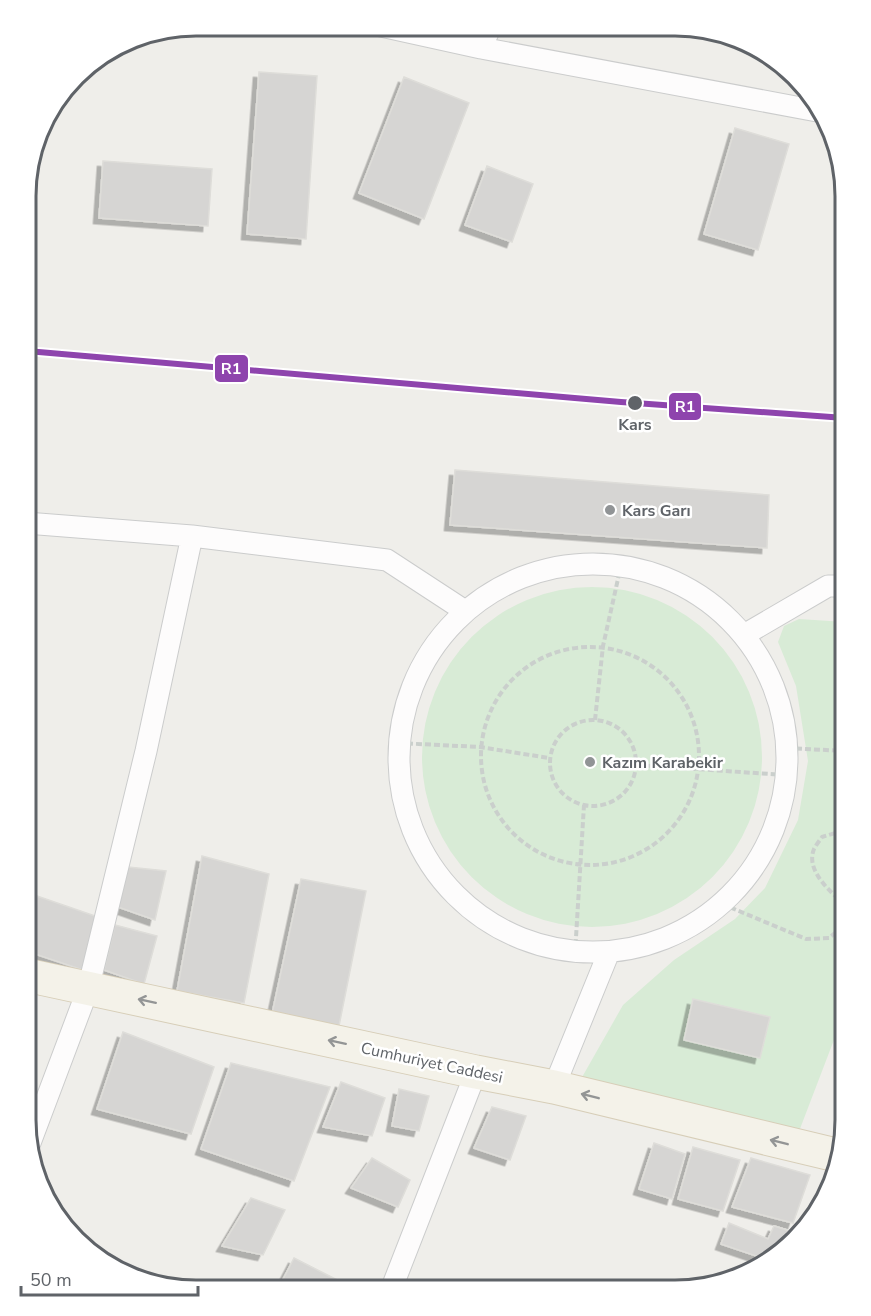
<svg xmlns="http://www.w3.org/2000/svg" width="871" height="1316" viewBox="0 0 871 1316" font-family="'Nunito Sans',sans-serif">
  <defs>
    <filter id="shadow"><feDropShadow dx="-5.5" dy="5.5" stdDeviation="0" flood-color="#0004"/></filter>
  </defs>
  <rect width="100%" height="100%" fill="#efeeea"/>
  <path fill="#d8ebd6" d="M422 757a170 170 0 1 1 340 0a170 170 0 1 1-340 0Z
    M799,619L845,622V1011L798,1134L581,1079L623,1005L674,960L735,919L765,888L798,820L808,761L796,686L778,642L784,626Z"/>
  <path fill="#d6d5d3" stroke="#deddd9" stroke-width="1.5" filter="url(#shadow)" d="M259,72L317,76L306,239L247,234Z
    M404,77L469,103L424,219L359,193Z
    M735,128L789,144L758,250L704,234Z
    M35,149L31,207L27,206V173Z
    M103,161L212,169L208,226L99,218Z
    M487,166L533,184L512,242L465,225Z
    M455,470L769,495L767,548L450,525Z
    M202,856L269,874L244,1003L177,991Z
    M128,867L166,871L155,920L118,907Z
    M301,879L366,891L339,1026L272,1014Z
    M37,896L98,917L86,971L26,951V939Z
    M115,925L157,936L144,984L104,970Z
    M693,999L770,1017L760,1058L684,1040Z
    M123,1032L214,1067L191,1134L97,1109Z
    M231,1063L330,1087L294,1181L201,1149Z
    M341,1082L385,1098L372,1136L323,1127Z
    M399,1089L429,1096L419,1131L392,1126Z
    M492,1107L526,1116L510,1160L474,1148Z
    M654,1143L685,1154L672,1199L639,1189Z
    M693,1147L740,1160L723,1211L678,1199Z
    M372,1158L410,1180L398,1207L351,1188Z
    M751,1158L810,1175L793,1223L732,1207Z
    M251,1198L285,1210L263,1255L222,1246Z
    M729,1223L768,1239L774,1226L793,1232L788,1241L765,1259L721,1244Z
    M294,1258L357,1290L278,1289Z
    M723,1273L737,1278L719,1282Z"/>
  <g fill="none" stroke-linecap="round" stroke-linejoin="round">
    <g stroke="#cbcccc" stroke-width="23">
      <path id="street" d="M381,26L481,48L817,111
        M481,48L491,26
        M26,523L192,536L387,560L465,611
        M399 758a194 194 0 1 1 388 0a194 194 0 1 1-388 0Z
        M744,635L828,586H845
        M554,1087L609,952
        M30,1143L88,989L146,751L192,536
        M391,1290L476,1072"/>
    </g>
    <g stroke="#d7ceb8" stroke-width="35">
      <path id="primary" d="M26,975L476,1072L554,1087L836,1155"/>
    </g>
    <path stroke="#cacfcc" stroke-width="4" stroke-dasharray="6 3" stroke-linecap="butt" d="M481 756a109 109 0 1 1 218 0a109 109 0 1 1-218 0Z
      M550 763a43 43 0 1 1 86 0a43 43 0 1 1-86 0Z
      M595,720L603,646L620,570
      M398,743L480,747L549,758
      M787,748L845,751
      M636,765L785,775
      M722,904L806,939L829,938L841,928L845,921
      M845,905C831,892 805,871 814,849C816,845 820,840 822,837L845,830
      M575,954L584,805"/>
    <use href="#street" stroke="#fdfcfc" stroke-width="21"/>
    <use href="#primary" stroke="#f4f2e9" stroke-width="33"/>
    <path stroke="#e4e4e4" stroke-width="4.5" stroke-dasharray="1.5 8" stroke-linecap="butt" d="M27,351L621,402"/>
    <g stroke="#fff" stroke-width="10">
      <path id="rail-1" d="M27,351L621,402L845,418"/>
    </g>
    <use href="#rail-1" stroke="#8e44ad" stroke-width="6"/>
  </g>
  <defs><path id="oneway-shaft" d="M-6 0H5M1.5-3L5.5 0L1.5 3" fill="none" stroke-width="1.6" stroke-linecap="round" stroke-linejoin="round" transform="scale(1.5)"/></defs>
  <g stroke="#939595">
    <use href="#oneway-shaft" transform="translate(147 1001) rotate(-168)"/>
    <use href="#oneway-shaft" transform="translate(337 1042) rotate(-168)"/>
    <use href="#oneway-shaft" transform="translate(590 1096) rotate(-166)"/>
    <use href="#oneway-shaft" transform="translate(779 1142) rotate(-166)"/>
  </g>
  <circle fill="#5f6368" stroke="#fff" stroke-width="2" cx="635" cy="403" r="8"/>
  <g fill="#919496" stroke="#fff" stroke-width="2">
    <circle cx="610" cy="510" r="6"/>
    <circle cx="590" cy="762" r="6"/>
  </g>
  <g text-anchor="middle" stroke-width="5" stroke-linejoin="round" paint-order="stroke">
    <g font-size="16" font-weight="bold" fill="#5f6368" stroke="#fff">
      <text x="635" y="430">Kars</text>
    </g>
    <g font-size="16" font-weight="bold" fill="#5f6368" stroke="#fff" text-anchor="start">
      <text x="622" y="516">Kars Garı</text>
      <text x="602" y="768">Kazım Karabekir</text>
    </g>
    <g font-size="16" fill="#5f6368" stroke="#fff">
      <text transform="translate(432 1062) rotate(12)" y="6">Cumhuriyet Caddesi</text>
    </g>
  </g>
  <path d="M0 0H871V1316H0ZM196 36H675A160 160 0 0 1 835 196V1120A160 160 0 0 1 675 1280H196A160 160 0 0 1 36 1120V196A160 160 0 0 1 196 36Z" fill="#fff" fill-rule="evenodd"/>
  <path fill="none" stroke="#5f6368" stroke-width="3" d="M196 36H675A160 160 0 0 1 835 196V1120A160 160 0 0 1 675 1280H196A160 160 0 0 1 36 1120V196A160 160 0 0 1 196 36Z"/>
  <g stroke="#fff" stroke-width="2">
    <rect x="214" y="354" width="35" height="29" rx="6" fill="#8e44ad"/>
    <rect x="668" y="392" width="34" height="29" rx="6" fill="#8e44ad"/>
  </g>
  <g font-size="16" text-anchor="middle" font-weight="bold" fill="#fff">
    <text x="231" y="374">R1</text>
    <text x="685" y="412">R1</text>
  </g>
  <path d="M21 1286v9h177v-9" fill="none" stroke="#5f6368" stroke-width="3"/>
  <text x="30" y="1286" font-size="18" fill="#5f6368" stroke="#ffffff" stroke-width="4.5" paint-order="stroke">50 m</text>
</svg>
